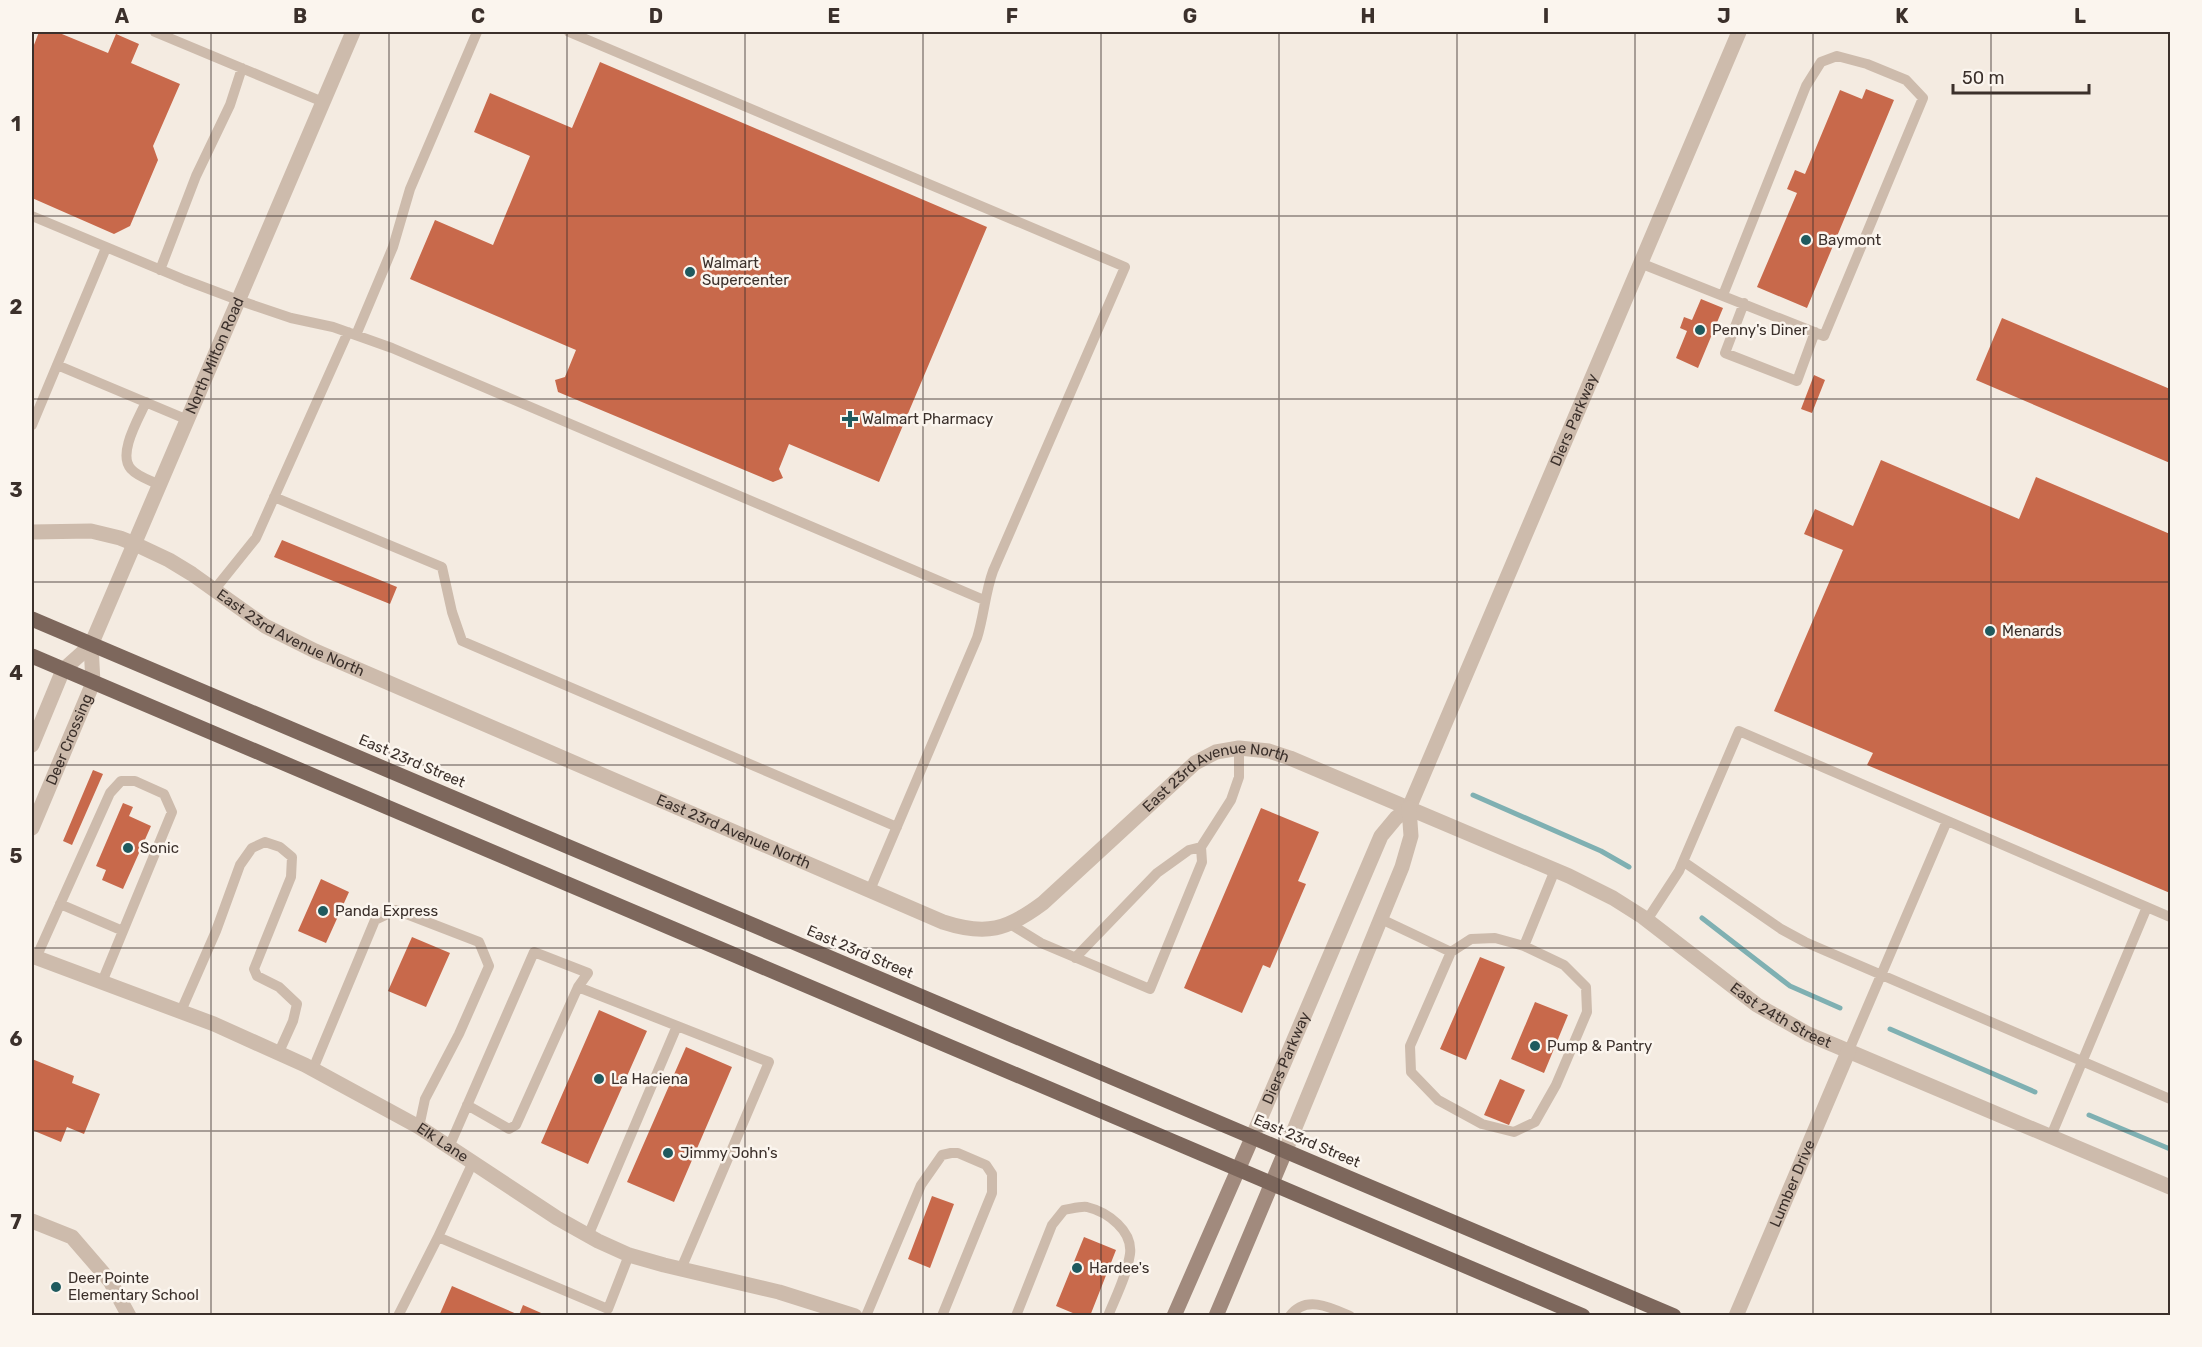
<svg xmlns="http://www.w3.org/2000/svg" width="2202" height="1347" viewBox="0 0 2202 1347" font-family="Rubik,sans-serif">
  <rect width="100%" height="100%" fill="#f4ebe1"/>
  <g fill="none" stroke-linecap="round" stroke-linejoin="round">
    <path stroke="#7fb0b2" stroke-width="5" d="M1473,795L1601,851L1629,867
      M1702,918L1790,986L1840,1008
      M1890,1029L2035,1092
      M2089,1115L2170,1149"/>
  </g>
  <path fill="#c8694b" d="M39,32H57L108,53L116,34L139,44L131,63L180,84L153,146L158,160L130,226L114,234L32,198V50Z
    M600,62L987,227L879,482L789,444L779,469L783,478L773,482L558,392L555,380L565,377L576,350L410,279L435,220L493,245L530,156L474,132L490,93L572,128Z
    M1866,89L1894,100L1807,308L1757,287L1797,193L1787,189L1795,170L1805,174L1840,90L1862,99Z
    M1701,299L1723,308L1698,368L1676,358L1687,331L1680,328L1684,317L1692,320Z
    M2002,318L2170,389V463L1976,380Z
    M1814,375L1825,380L1812,413L1801,409Z
    M1881,460L2019,519L2036,477L2170,534V893L1867,765L1873,753L1774,711L1843,550L1804,534L1815,509L1853,526Z
    M282,540L397,587L390,604L274,557Z
    M93,770L103,774L72,845L63,841Z
    M123,803L133,807L129,816L151,826L123,889L102,880L106,870L96,866Z
    M1261,808L1319,832L1298,881L1306,884L1270,968L1263,965L1242,1013L1184,988Z
    M321,879L349,892L326,943L298,931Z
    M412,937L450,953L426,1007L388,991Z
    M1480,957L1505,967L1466,1060L1440,1049Z
    M1535,1002L1568,1015L1544,1073L1511,1059Z
    M599,1010L647,1031L588,1164L541,1143Z
    M686,1047L732,1067L674,1202L627,1182Z
    M32,1059L74,1076L72,1083L100,1094L84,1134L67,1127L61,1142L32,1130Z
    M1500,1079L1525,1090L1509,1125L1484,1115Z
    M932,1196L954,1204L930,1268L908,1259Z
    M1084,1237L1116,1250L1090,1316H1080L1056,1306Z
    M452,1286L519,1315L523,1305L548,1316H439Z"/>
  <g fill="none" stroke-linecap="round" stroke-linejoin="round">
    <path stroke="#cdbbac" stroke-width="10" d="M155,32L323,102
      M569,32L1125,267L993,571C985,593 984,616 977,638L870,890
      M32,216L185,280L238,300L291,318L333,327L392,348L984,600
      M1640,263L1824,336L1923,98L1906,80L1867,64L1837,56L1821,62L1806,86L1723,295
      M160,270L196,176L230,105L242,68
      M1744,303L1725,353L1797,381L1815,332
      M356,335L393,247L410,189L477,32
      M57,365L188,420
      M146,402C139,418 117,454 131,469C138,477 150,480 160,485
      M32,425L106,248
      M274,497L442,567L452,612L462,641L897,827
      M215,589L256,538L348,332
      M1684,862L1781,929L1805,942L2170,1099
      M60,904L123,931
      M1381,919L1451,952L1410,1046L1411,1072L1438,1100L1482,1124L1514,1132L1535,1122L1556,1085L1587,1012L1586,987L1564,965L1524,946L1495,938L1471,939L1451,952
      M1647,920L1679,871L1739,731L2170,917
      M1010,924L1041,943L1150,989L1202,862L1201,847L1231,800L1239,777V748
      M1524,946L1555,870
      M36,958L110,793L121,781H135L164,794L172,812L102,982
      M1075,958L1157,873L1189,850L1201,847
      M181,1011L216,931L240,865L252,848L265,842L280,847L292,857L291,877L254,969L257,976L279,987L297,1004L293,1021L279,1052
      M1849,1050L1947,821
      M313,1069L375,920L396,910L479,942L489,966L459,1034L425,1099L419,1127
      M467,1105L509,1129L516,1125L578,987
      M2051,1136L2147,907
      M449,1147L534,952L588,973L578,987L769,1062L681,1269
      M473,1162L438,1237L608,1309L629,1255
      M588,1236L677,1026
      M398,1316L438,1237
      M866,1316L921,1185L942,1155L951,1153H958L986,1165L992,1174V1193L942,1316
      M1016,1316L1052,1225L1064,1210C1071,1209 1081,1206 1087,1207C1108,1212 1133,1231 1130,1254C1127,1275 1116,1296 1108,1316
      M1290,1316C1305,1295 1330,1307 1350,1316"/>
    <g stroke="#cdbbac" stroke-width="15">
      <path id="s1" d="M32,532L91,531L120,538L135,544L169,560L192,574L265,626L315,651L943,922C986,936 1007,930 1043,903L1195,763L1216,752L1239,748L1269,751L1290,758L1569,876L1613,898L1643,917L1757,1005L1808,1034L2170,1187"/>
      <path d="M32,745L63,670L91,645"/>
      <path id="s2" d="M32,828L93,683L91,645L353,32"/>
      <path id="s3" d="M32,956L214,1024L305,1065L419,1127L557,1218L598,1241L629,1255L664,1265L779,1292L855,1316"/>
      <path id="s4" d="M1252,1138L1381,836L1396,818L1409,808L1739,32"/>
      <path d="M1285,1152L1402,867L1411,836L1409,808"/>
      <path d="M32,1221L72,1237L110,1281L129,1316"/>
      <path id="s5" d="M1736,1316L1849,1050"/>
    </g>
    <path stroke="#a18a7d" stroke-width="15" d="M1174,1316L1252,1138
      M1216,1316L1285,1152"/>
    <path stroke="#7d675c" stroke-width="15" d="M32,619L1674,1316
      M32,656L1583,1316"/>
  </g>
  <path fill="none" stroke="#3b302b" stroke-width="1.5" stroke-opacity="0.55" d="M211,32V1316M389,32V1316M567,32V1316M745,32V1316M923,32V1316M1101,32V1316M1279,32V1316M1457,32V1316M1635,32V1316M1813,32V1316M1991,32V1316M32,216H2170M32,399H2170M32,582H2170M32,765H2170M32,948H2170M32,1131H2170"/>
  <g fill="#1f5a5e" stroke="#fbf5ee" stroke-width="2">
    <circle cx="1806" cy="240" r="6"/>
    <circle cx="690" cy="272" r="6"/>
    <circle cx="1700" cy="330" r="6"/>
    <path d="M847 410h6v6h6v6h-6v6h-6v-6h-6v-6h6z"/>
    <circle cx="1990" cy="631" r="6"/>
    <circle cx="128" cy="848" r="6"/>
    <circle cx="323" cy="911" r="6"/>
    <circle cx="1535" cy="1046" r="6"/>
    <circle cx="599" cy="1079" r="6"/>
    <circle cx="668" cy="1153" r="6"/>
    <circle cx="1077" cy="1268" r="6"/>
    <circle cx="56" cy="1287" r="6"/>
  </g>
  <g text-anchor="middle" stroke-width="5" stroke-linejoin="round" paint-order="stroke">
    <g font-size="15" fill="#3b302b" stroke="#fbf5ee" text-anchor="start">
      <text x="1818" y="245">Baymont</text>
      <text x="702" y="268">Walmart<tspan x="702" dy="17">Supercenter</tspan></text>
      <text x="1712" y="335">Penny's Diner</text>
      <text x="862" y="424">Walmart Pharmacy</text>
      <text x="2002" y="636">Menards</text>
      <text x="140" y="853">Sonic</text>
      <text x="335" y="916">Panda Express</text>
      <text x="1547" y="1051">Pump &amp; Pantry</text>
      <text x="611" y="1084">La Haciena</text>
      <text x="680" y="1158">Jimmy John's</text>
      <text x="1089" y="1273">Hardee's</text>
      <text x="68" y="1283">Deer Pointe<tspan x="68" dy="17">Elementary School</tspan></text>
    </g>
    <g font-size="15" fill="#3b302b" stroke="#fbf5ee">
      <text dy="5" stroke="none"><textPath href="#s2" startOffset="510">North Milton Road</textPath></text>
      <text dy="5" stroke="none"><textPath href="#s4" startOffset="790">Diers Parkway</textPath></text>
      <text dy="5" stroke="none"><textPath href="#s1" startOffset="285">East 23rd Avenue North</textPath></text>
      <text dy="5" stroke="none"><textPath href="#s2" startOffset="96">Deer Crossing</textPath></text>
      <text transform="translate(412 761) rotate(23)" y="5">East 23rd Street</text>
      <text dy="5" stroke="none"><textPath href="#s1" startOffset="1328">East 23rd Avenue North</textPath></text>
      <text dy="5" stroke="none"><textPath href="#s1" startOffset="771">East 23rd Avenue North</textPath></text>
      <text transform="translate(860 952) rotate(23)" y="5">East 23rd Street</text>
      <text dy="5" stroke="none"><textPath href="#s1" startOffset="1970">East 24th Street</textPath></text>
      <text dy="5" stroke="none"><textPath href="#s4" startOffset="87">Diers Parkway</textPath></text>
      <text transform="translate(1307 1141) rotate(23)" y="5">East 23rd Street</text>
      <text dy="5" stroke="none"><textPath href="#s3" startOffset="452">Elk Lane</textPath></text>
      <text dy="5" stroke="none"><textPath href="#s5" startOffset="144">Lumber Drive</textPath></text>
    </g>
  </g>
  <rect width="2202" height="1347" fill="none" stroke="#fbf5ee" stroke-width="66"/>
  <path d="M1953 84v9h136v-9" fill="none" stroke="#3b302b" stroke-width="3"/>
  <text x="1962" y="84" font-size="18" fill="#3b302b" stroke="#fbf5ee" stroke-width="4.5" paint-order="stroke">50 m</text>
  <rect x="33" y="33" width="2136" height="1281" fill="none" stroke="#3b302b" stroke-width="2"/>
  <g font-size="20" text-anchor="middle" font-weight="bold" fill="#3b302b">
    <text x="122" y="23">A</text>
    <text x="300" y="23">B</text>
    <text x="478" y="23">C</text>
    <text x="656" y="23">D</text>
    <text x="834" y="23">E</text>
    <text x="1012" y="23">F</text>
    <text x="1190" y="23">G</text>
    <text x="1368" y="23">H</text>
    <text x="1546" y="23">I</text>
    <text x="1724" y="23">J</text>
    <text x="1902" y="23">K</text>
    <text x="2080" y="23">L</text>
    <text x="16" y="131">1</text>
    <text x="16" y="314">2</text>
    <text x="16" y="497">3</text>
    <text x="16" y="680">4</text>
    <text x="16" y="863">5</text>
    <text x="16" y="1046">6</text>
    <text x="16" y="1229">7</text>
  </g>
</svg>
